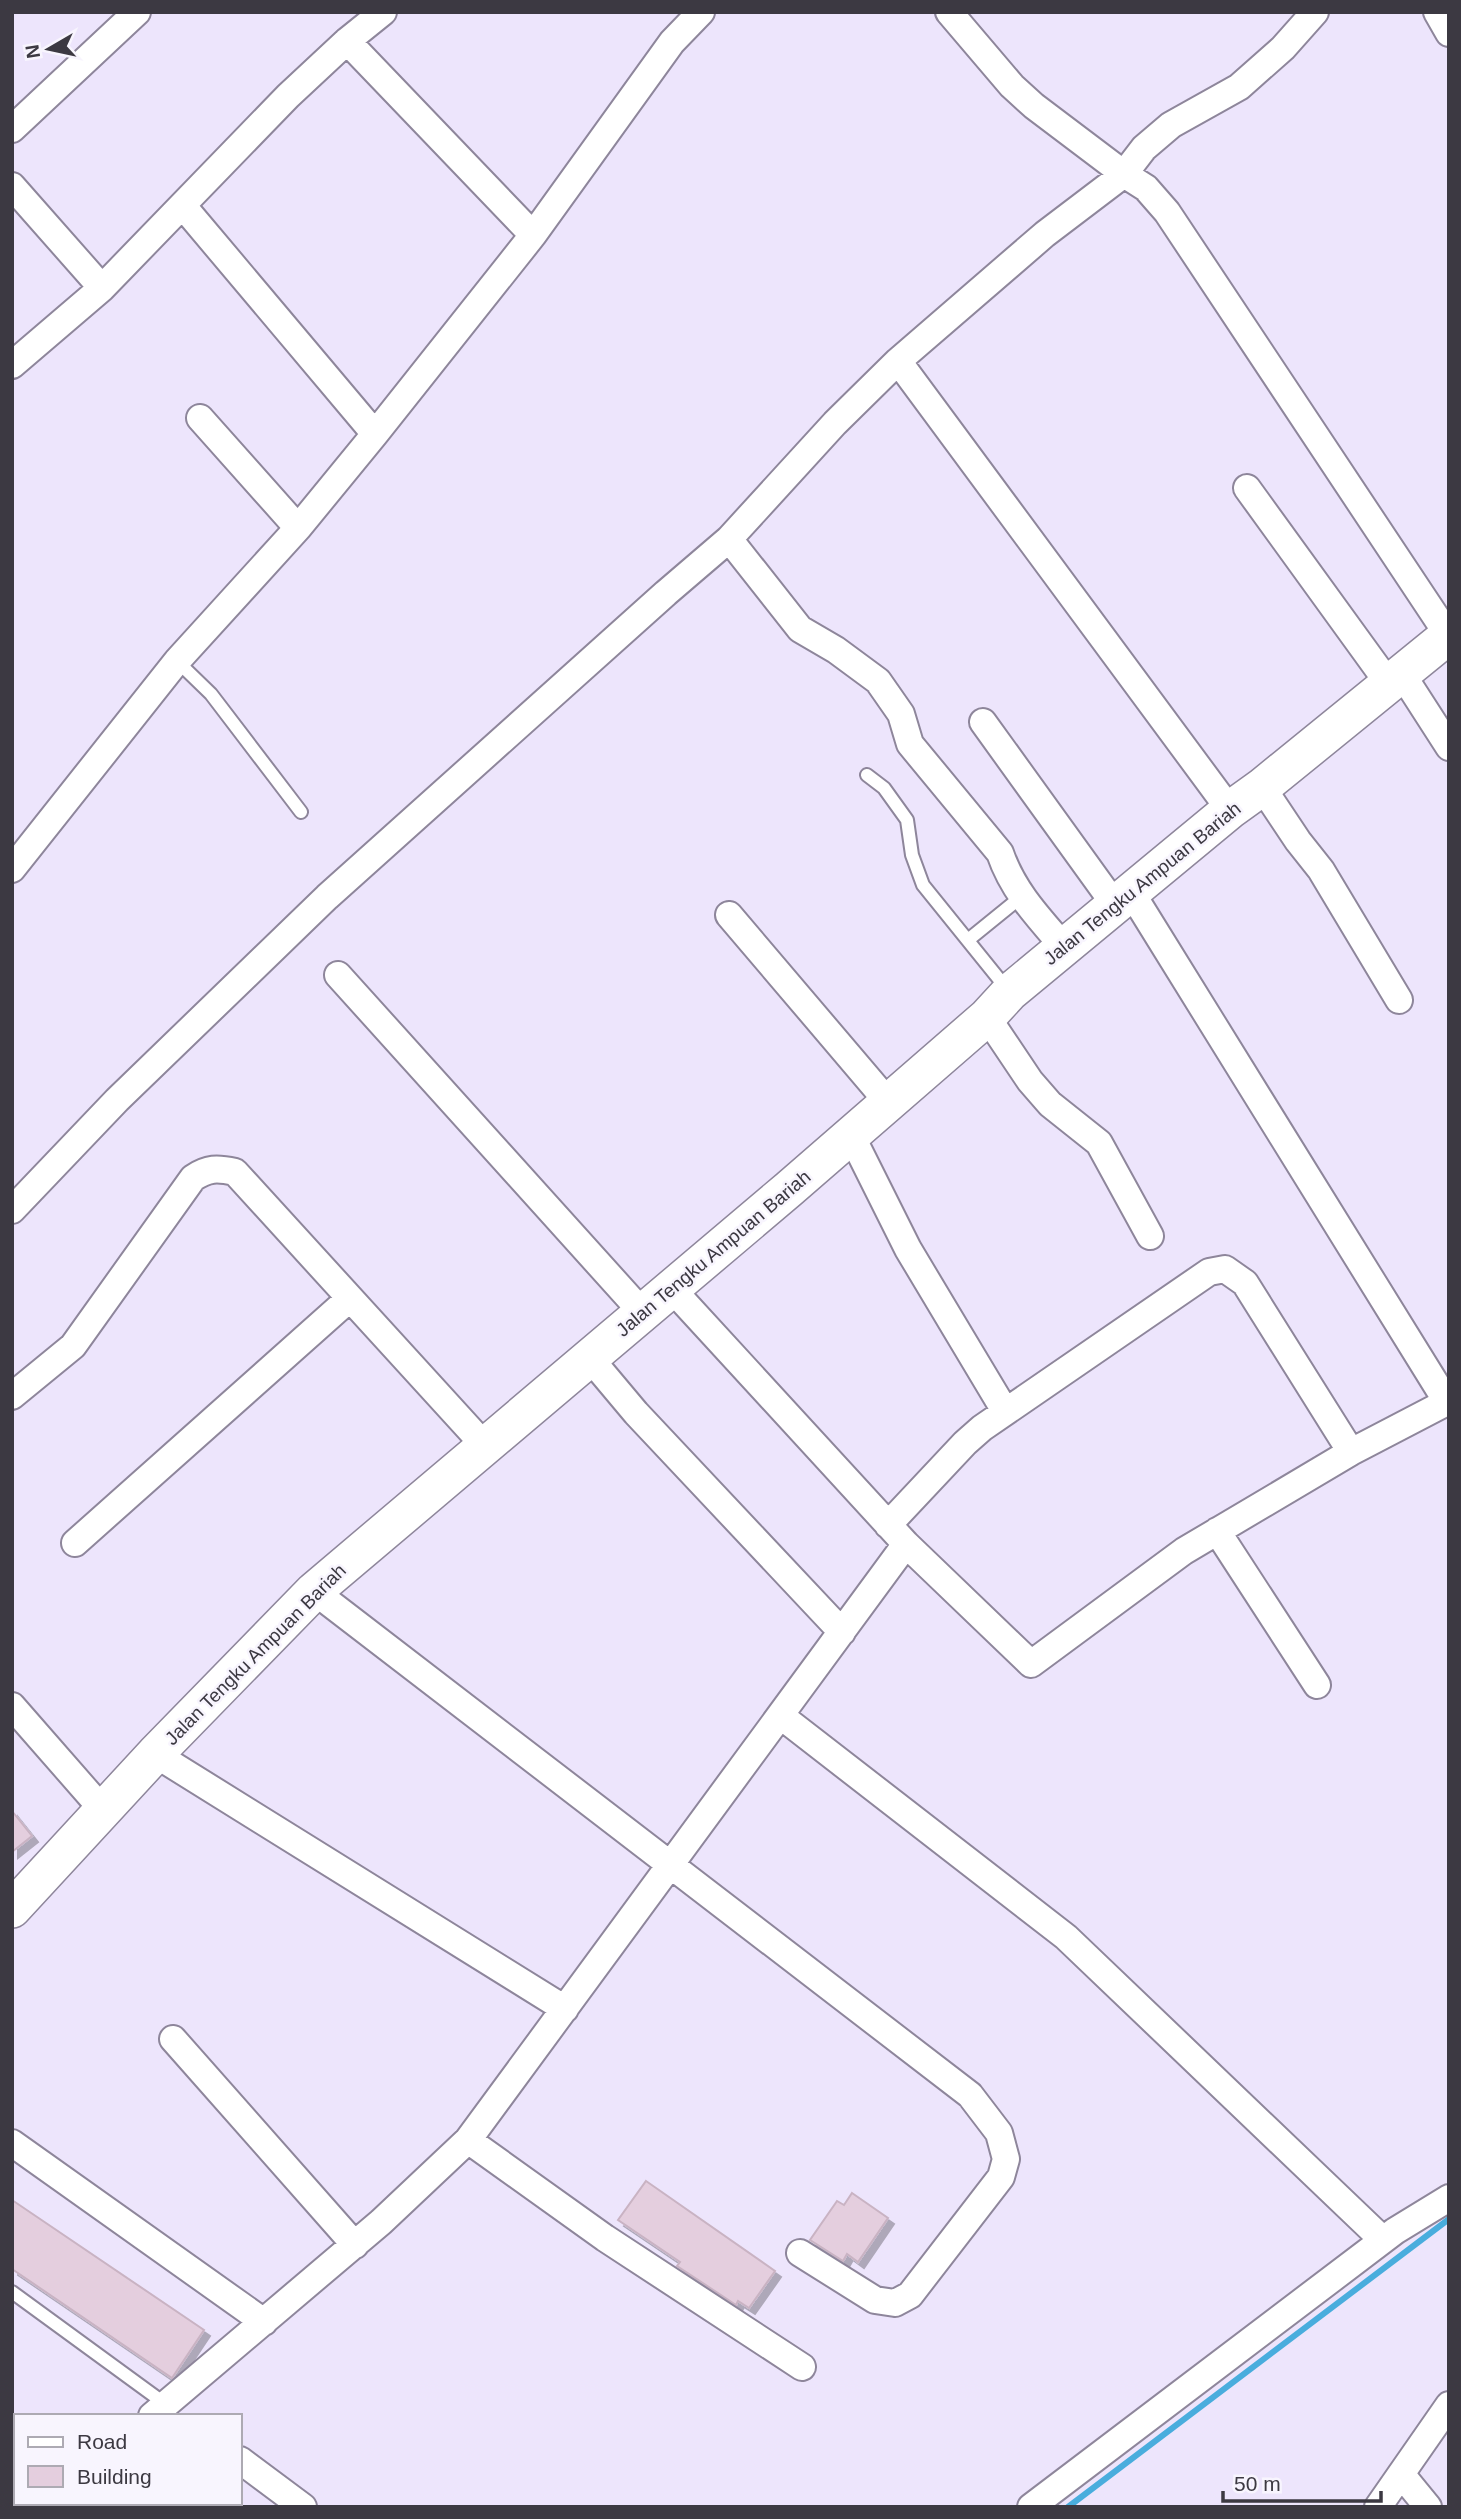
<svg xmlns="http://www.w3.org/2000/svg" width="1461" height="2519" viewBox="0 0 1461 2519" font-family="Arial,sans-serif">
  <defs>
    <filter id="shadow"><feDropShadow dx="6" dy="6" stdDeviation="0" flood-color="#0004"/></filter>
  </defs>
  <rect width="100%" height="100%" fill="#ede5fc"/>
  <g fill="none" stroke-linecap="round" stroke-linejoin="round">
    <path stroke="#49addd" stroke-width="6" d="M1068,2507L1449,2219"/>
  </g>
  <path fill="#e4cede" stroke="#c9b3c3" stroke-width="2" filter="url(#shadow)" d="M12,1811L32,1836L12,1852Z
    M646,2181L775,2271L749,2308L738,2301L736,2305L677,2266L680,2262L618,2220Z
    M852,2193L888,2218L858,2262L847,2254L843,2261L810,2240L837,2201L844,2205Z
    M12,2200L204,2330L172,2378L12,2269Z"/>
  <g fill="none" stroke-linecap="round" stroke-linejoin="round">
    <g stroke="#8e869b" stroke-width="16">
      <path id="service" d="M177,661L211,694L301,812
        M867,775L884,788L907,820L912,855L923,885L1007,989
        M968,940L1021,897
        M12,2292L164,2403"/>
    </g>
    <g stroke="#8e869b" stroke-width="30">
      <path id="minor" d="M949,12L1012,86L1034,106L1124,174L1146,188L1167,212L1448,635
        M1437,12L1449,33
        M347,41L533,235
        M12,129L137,12
        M12,186L102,288
        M183,206L375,434
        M898,361L1230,810
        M12,365L102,288L288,96L347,41L383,12
        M200,418L298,528
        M1247,488L1389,684
        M729,539L800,629L836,650L878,681L901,714L910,744L1000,853C1013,891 1038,917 1064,947
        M1402,674L1449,747
        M983,722L1115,905
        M1262,787L1298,841L1321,870L1399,1000
        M12,869L177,661L298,528L375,434L533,235L672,42L701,12
        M729,915L888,1102
        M338,975L642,1312
        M987,1017L1030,1081L1050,1104L1099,1143L1150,1236
        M851,1135L908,1249L1005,1411
        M12,1210L117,1100L327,897L666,593L729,539L835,423L898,361L1045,234L1124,174L1144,148L1171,125L1239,87L1283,48L1315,12
        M671,1288L906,1544L1031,1664L1184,1551L1351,1452L1447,1402L1131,892
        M589,1357L636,1413L842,1632
        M12,1396L73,1346L193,1178C208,1168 217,1168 235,1172L485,1446
        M888,1525L965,1443L982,1428L1209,1272L1225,1269L1245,1283L1351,1452
        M1217,1531L1317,1685
        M75,1543L349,1299
        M314,1591L970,2095L999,2133L1006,2159L1001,2177L910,2295L895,2303L875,2300L800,2253
        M12,1706L103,1810
        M781,1716L1066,1937L1383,2240
        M155,1754L565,2009
        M173,2039L355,2245
        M468,2140L605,2238L802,2367
        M12,2143L264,2322
        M152,2416L381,2222L468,2140L906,1544
        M240,2460L303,2507
        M1401,2474L1428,2507
        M63,2507L66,2503
        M1031,2507L1395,2231L1449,2198
        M1378,2507L1449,2405"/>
    </g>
    <g stroke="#8e869b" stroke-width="40">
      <path id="secondary" d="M12,1909L155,1754L314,1591L789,1189L987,1017L1010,992L1230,810L1262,787L1449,635"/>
    </g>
    <use href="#service" stroke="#fff" stroke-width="12"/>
    <use href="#minor" stroke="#fff" stroke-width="26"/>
    <use href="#secondary" stroke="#fff" stroke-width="37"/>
  </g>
  <g text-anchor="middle" stroke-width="5" stroke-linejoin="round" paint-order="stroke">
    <g font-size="19" fill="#3c3942" stroke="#f8f5fe">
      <text transform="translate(1142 883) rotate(-39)" y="7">Jalan Tengku Ampuan Bariah</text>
      <text transform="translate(713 1253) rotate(-40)" y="7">Jalan Tengku Ampuan Bariah</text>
      <text transform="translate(255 1654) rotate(-45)" y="7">Jalan Tengku Ampuan Bariah</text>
    </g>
  </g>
  <rect width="1461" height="2519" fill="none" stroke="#3c3942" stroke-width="28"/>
  <rect x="14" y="2414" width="228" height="91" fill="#f8f5fe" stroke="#adaab3" stroke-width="2"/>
  <rect x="28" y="2437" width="35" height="10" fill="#ffffff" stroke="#adaab3" stroke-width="2"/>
  <text x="77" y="2449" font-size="21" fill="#3c3942">Road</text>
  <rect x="28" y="2466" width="35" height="21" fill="#e4cede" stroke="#adaab3" stroke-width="2"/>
  <text x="77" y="2484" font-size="21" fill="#3c3942">Building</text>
  <g transform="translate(49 49) rotate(261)" stroke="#f8f5fe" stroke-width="5" paint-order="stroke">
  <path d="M0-5L12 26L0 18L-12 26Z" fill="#3c3942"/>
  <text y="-10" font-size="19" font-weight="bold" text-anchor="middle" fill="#3c3942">N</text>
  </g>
  <path d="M1223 2491v10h158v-10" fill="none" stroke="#3c3942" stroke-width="3.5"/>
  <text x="1234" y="2491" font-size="21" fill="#3c3942" stroke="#f8f5fe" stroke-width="5" paint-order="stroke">50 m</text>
</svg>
